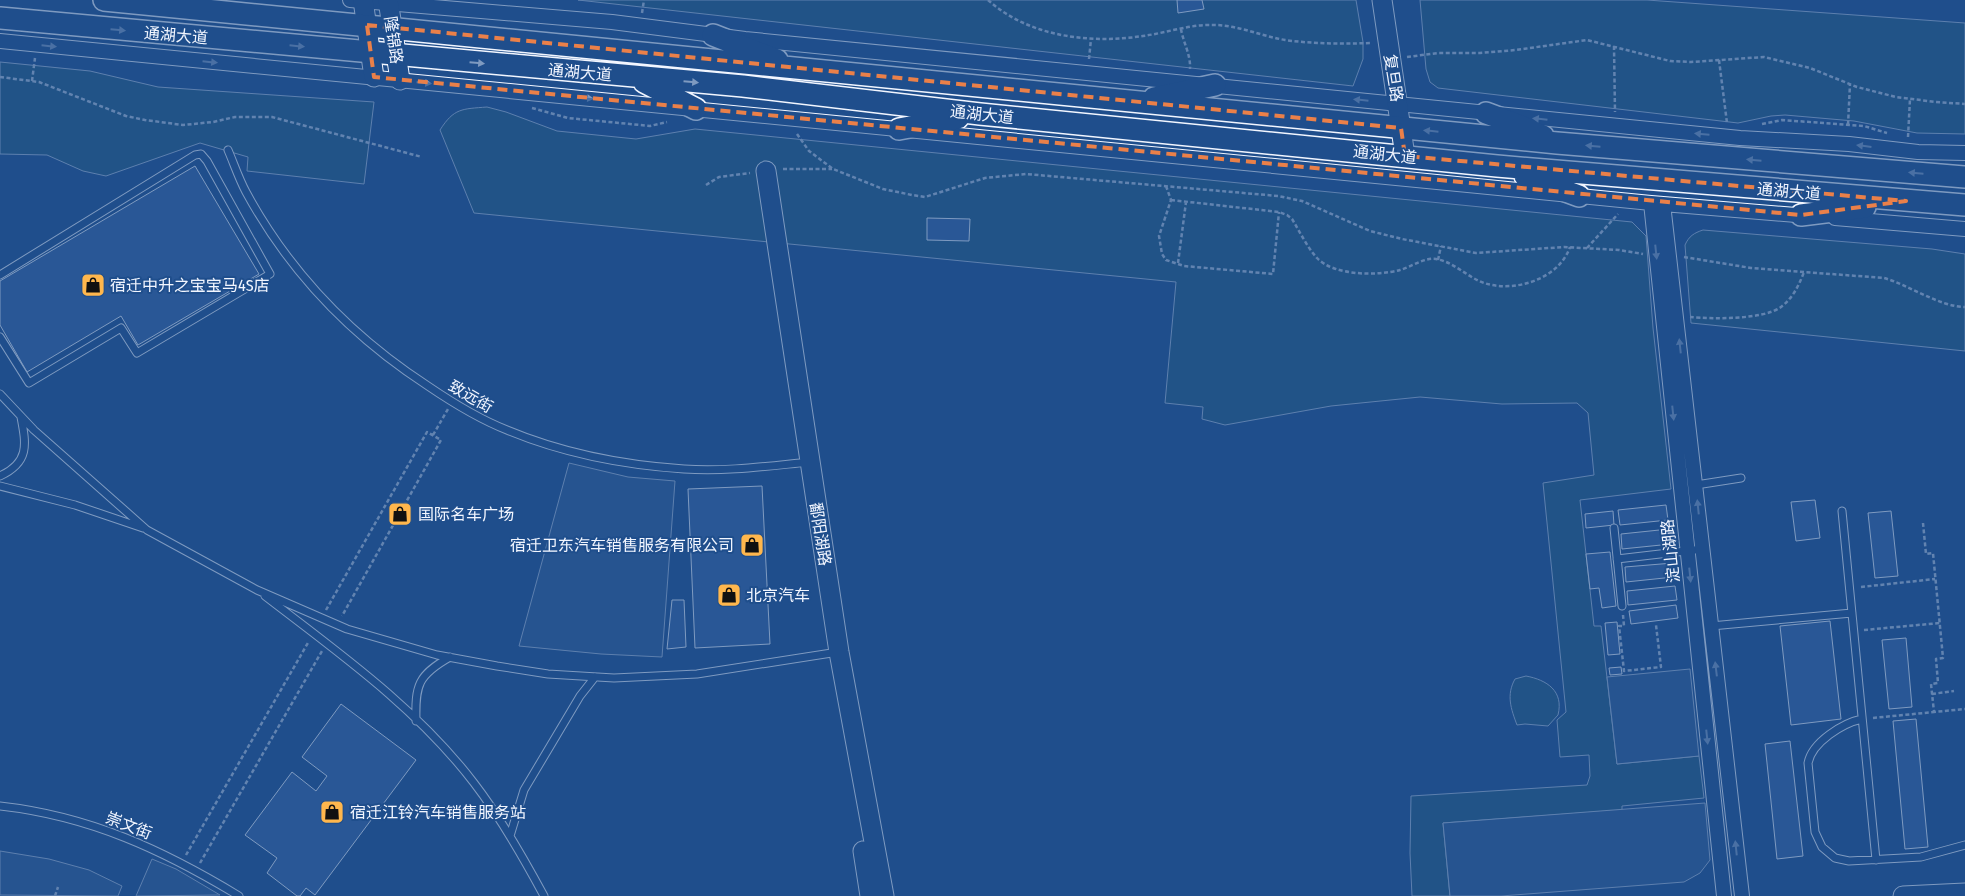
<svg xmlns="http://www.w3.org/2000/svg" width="1965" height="896" viewBox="0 0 1965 896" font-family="'Fira Sans Condensed','Noto Sans SC',sans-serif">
  <rect width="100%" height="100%" fill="#1f4e8c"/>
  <path fill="#245a82" stroke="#a8bbd7" d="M578,0H1356L1363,42V59L1353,86Z
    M1420,0H1647L1965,23V134L1917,133L1854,121L1785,115L1771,116L1738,123L1438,88L1430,82L1426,69Z
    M0,62L90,71L158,87L374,102L364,184L247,171L248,157L200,143L106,176L83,171L47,155L0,154Z
    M487,107L506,112L557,131L636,139L695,129L1632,222L1646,236L1653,328L1671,489L1580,500L1594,626H1601L1617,764L1699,756L1704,798L1622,806V810L1443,823L1450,896H1412L1410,853L1411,796L1587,785L1590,776L1589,755L1560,757L1557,720L1566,712L1543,483L1594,475L1588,413L1577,403L1502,404L1420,397L1331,406L1225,425L1202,419L1203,407L1165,403L1176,282L474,213L440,130C454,108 462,109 487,107Z
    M1703,230L1932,249L1965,254V351L1691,323L1685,245C1689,236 1694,233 1703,230Z
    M1526,676C1547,680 1564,691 1558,715L1548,726L1525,724L1517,725C1511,709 1506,695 1515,679Z"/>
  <path fill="#305b95" stroke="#a8bbd7" d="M569,463L628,477L675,481L662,657L601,654L519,646Z
    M1690,669L1699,756L1617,764L1607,677Z
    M1705,803L1710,860L1700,873L1684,882L1501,896H1450L1443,823Z
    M0,851L49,859L89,870L122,886L118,896L0,895Z
    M152,859L176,869L220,895L136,896Z"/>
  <path fill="#3563a3" stroke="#f2f6ff" d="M1177,0H1202L1204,9L1178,13Z
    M195,166L259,274L138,345L121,316L27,372L0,325V281Z
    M927,218L970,219L969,241L927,240Z
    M762,486L770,644L695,648L688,489Z
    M1815,500L1820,538L1796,541L1791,502Z
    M1666,505L1668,520L1620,525L1618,510Z
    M1613,511L1614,525L1586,528L1585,514Z
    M1891,511L1898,576L1875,578L1868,513Z
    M1669,529L1671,544L1622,549L1621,534Z
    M1610,552L1616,606L1602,608L1599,588L1590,589L1586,554Z
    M1673,563L1674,577L1626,582L1625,567Z
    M1675,586L1677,600L1628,605L1627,591Z
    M672,600H684L686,647L667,649Z
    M1676,605L1678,618L1631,624L1629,611Z
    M1830,621L1841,719L1791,725L1780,626Z
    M1617,622L1620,654L1608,655L1605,623Z
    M1906,638L1912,707L1889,709L1882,640Z
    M1621,667L1622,674L1610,675L1609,668Z
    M341,704L416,760L315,895L306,888L300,896H297L267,873L277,858L245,835L292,772L316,791L327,776L302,757Z
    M1916,719L1928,847L1905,849L1893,721Z
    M1790,741L1803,856L1777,859L1765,744Z"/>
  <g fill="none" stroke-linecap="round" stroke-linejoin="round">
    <g stroke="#f2f6ff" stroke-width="9">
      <path id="lane" d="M228,150C234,164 239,179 246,192C290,273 351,336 428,386C453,403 479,419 507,430C562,453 624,465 684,469C725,472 768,466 809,462
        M0,275L195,155L201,154L207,161L270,274L137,353L121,328L29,383L0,337
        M0,394L34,430L147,530L257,590L347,629L437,655L497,666L548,674L614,678L697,674L838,652
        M0,476C30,462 26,444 21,417
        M1696,485L1741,478
        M0,486L75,505L143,528
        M1842,511L1876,860
        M1614,528L1622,606
        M1617,559L1703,549
        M265,596C339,653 417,708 474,783C501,818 523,857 544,896
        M1711,626L1852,613
        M1862,719C1843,723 1812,742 1808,763L1815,832L1822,847L1835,858L1849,861L1921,857L1965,845
        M416,721C415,685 418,675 450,657
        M0,806C90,816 163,850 239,896
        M510,836L524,790L580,696L595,677"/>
    </g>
    <g stroke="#f2f6ff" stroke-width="16">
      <path id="street" d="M350,0L612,22L745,39L1740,138L1849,144L1918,152L1965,153
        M0,41L1651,203L1808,216
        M1651,203L1724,896
        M1663,204L1742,896
        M1835,218L1965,229"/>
    </g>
    <g stroke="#f2f6ff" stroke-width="21">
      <path id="secondary" d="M363,0L374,77
        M388,0L400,80
        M1382,0L1405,156
        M766,171L839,652L884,896
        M863,851L870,896
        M1903,896L1965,893"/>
    </g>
    <g stroke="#f2f6ff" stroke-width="24">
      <path id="primary" d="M104,0L1557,143L1965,177
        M0,18L743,86L980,114L1497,166L1965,205
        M713,35L777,60
        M644,82L696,109
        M1154,98L1215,85
        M1486,113L1521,126L1543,136
        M899,129L958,118
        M1525,176L1579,196
        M1801,215L1865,207"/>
    </g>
    <path stroke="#b3c4dc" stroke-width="2.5" stroke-dasharray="4 2.5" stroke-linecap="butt" d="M988,0C1029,37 1090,44 1143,36C1166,33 1190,24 1214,25C1238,25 1261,36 1285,40C1314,44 1343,44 1372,43
      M642,13L644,0
      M1181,29C1183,42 1191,55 1190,69
      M1614,46L1615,112
      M1407,57L1438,53H1480L1516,50L1587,40L1670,61L1691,62L1764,57L1810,68L1857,87L1896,97L1936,102L1965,104
      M1089,59L1091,39
      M1719,60L1727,123
      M0,77L39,82L126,116L145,120L183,125L213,122L235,117H272L422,157
      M32,81L35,58
      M532,108L568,118L650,126L667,122
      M1762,124L1782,120L1864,126L1887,133
      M1848,125L1850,84
      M797,134L809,151L833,169L883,189L912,195L925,197L985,178L1026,174L1278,196L1302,201L1370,231L1402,239L1476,253L1564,247L1619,250L1643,254
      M1908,137L1910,99
      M783,169H832
      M706,185L719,177L750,173
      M1166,186L1171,200L1159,236L1162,254L1166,260L1184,266L1273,274L1279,212
      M1171,200L1279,212L1287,215L1292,219C1300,232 1307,247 1317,258C1334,276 1378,276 1400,270C1411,267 1425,257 1436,259C1454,262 1467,277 1484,283C1515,293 1559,279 1570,247
      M1587,248L1618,214
      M1684,257L1751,268L1884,278C1909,285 1940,307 1965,307
      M1438,260L1441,246
      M1178,263L1186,202
      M1690,317C1712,319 1763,320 1781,307C1793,298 1799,285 1804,272
      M433,435L448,409
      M1923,523L1926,554L1933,553L1943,658L1936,659L1938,683L1931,684L1934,712L1965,709
      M1861,587L1935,579
      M326,610L427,432L441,440L342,616
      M1623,615L1624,626H1619L1624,671L1661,667L1656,625
      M1864,630L1940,623
      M1932,694L1954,691
      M1873,718L1934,712
      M186,855L309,641
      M200,863L322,651
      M55,896L58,887"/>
    <use href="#lane" stroke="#1f4e8c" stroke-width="7"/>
    <use href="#street" stroke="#1f4e8c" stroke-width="14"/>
    <use href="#secondary" stroke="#1f4e8c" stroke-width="19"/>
    <use href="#primary" stroke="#1f4e8c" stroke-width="21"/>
  </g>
  <defs><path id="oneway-solid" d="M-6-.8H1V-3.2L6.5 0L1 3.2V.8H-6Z" transform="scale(1.25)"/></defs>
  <g fill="#7e9ac0">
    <use href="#oneway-solid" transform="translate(118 30) rotate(5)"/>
    <use href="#oneway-solid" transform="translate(49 46) rotate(6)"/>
    <use href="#oneway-solid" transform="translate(297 46) rotate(6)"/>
    <use href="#oneway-solid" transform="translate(210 62) rotate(6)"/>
    <use href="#oneway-solid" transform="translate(477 63) rotate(5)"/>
    <use href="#oneway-solid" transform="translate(691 82) rotate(5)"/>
    <use href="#oneway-solid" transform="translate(424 83) rotate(5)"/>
    <use href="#oneway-solid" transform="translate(586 98) rotate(6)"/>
    <use href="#oneway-solid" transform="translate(1361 100) rotate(-174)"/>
    <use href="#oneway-solid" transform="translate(1540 119) rotate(-174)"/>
    <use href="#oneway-solid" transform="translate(1431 131) rotate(-174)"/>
    <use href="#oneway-solid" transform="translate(1702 134) rotate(-175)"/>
    <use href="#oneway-solid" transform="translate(1593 146) rotate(-175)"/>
    <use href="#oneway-solid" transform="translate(1864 146) rotate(-173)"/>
    <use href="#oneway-solid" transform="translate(1754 160) rotate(-175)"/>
    <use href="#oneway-solid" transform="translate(1916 173) rotate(-175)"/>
    <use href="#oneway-solid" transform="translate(1656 252) rotate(84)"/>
    <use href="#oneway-solid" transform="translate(1680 346) rotate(-96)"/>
    <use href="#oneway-solid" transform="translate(1673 413) rotate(84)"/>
    <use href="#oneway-solid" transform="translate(1698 507) rotate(-96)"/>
    <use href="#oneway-solid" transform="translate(1690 575) rotate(84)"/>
    <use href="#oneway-solid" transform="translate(1716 669) rotate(-97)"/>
    <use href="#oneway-solid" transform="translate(1707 737) rotate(84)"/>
    <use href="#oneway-solid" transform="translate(1736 848) rotate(-96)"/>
  </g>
  <path d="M0 0H1965V896H0ZM367,25L1401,128L1405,156L1906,201L1801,215L374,77Z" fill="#1f4e8c" fill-opacity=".55" fill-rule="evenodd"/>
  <path fill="none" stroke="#ea8049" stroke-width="4" stroke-dasharray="10 6" stroke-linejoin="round" d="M367,25L1401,128L1405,156L1906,201L1801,215L374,77Z"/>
  <defs>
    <g id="shop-square" transform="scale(1.25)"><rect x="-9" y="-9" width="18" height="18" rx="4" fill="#ffb74d" stroke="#1f4e8c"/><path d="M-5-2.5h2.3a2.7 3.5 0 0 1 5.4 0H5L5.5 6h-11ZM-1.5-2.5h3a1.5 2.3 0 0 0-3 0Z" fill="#111"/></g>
  </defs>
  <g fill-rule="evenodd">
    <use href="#shop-square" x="93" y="285"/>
    <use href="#shop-square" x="400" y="514"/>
    <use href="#shop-square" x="752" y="545"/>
    <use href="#shop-square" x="729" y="595"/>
    <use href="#shop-square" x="332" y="812"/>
  </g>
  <g text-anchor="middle" stroke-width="4" stroke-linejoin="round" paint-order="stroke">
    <g font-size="16" fill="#f2f6ff" stroke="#1f4e8c">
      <text transform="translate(176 35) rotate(5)" y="6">通湖大道</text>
      <text transform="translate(394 40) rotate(82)" y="6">隆锦路</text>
      <text transform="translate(580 72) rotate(5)" y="6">通湖大道</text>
      <text transform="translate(1394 78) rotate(81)" y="6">复旦路</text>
      <text transform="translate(982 114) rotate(6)" y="6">通湖大道</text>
      <text transform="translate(1385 154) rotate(6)" y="6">通湖大道</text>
      <text transform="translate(1789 191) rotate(5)" y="6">通湖大道</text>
      <text transform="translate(471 396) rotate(30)" y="6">致远街</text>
      <text transform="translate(821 534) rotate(81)" y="6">鄱阳湖路</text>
      <text transform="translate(1670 551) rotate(-96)" y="6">淀山湖路</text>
      <text transform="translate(129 825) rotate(21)" y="6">崇文街</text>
    </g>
    <g font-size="16" fill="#f2f6ff" stroke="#1f4e8c" text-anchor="start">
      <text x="110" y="291">宿迁中升之宝宝马4S店</text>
      <text x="418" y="520">国际名车广场</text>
      <text x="734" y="551" text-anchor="end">宿迁卫东汽车销售服务有限公司</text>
      <text x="746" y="601">北京汽车</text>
      <text x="350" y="818">宿迁江铃汽车销售服务站</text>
    </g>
  </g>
</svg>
